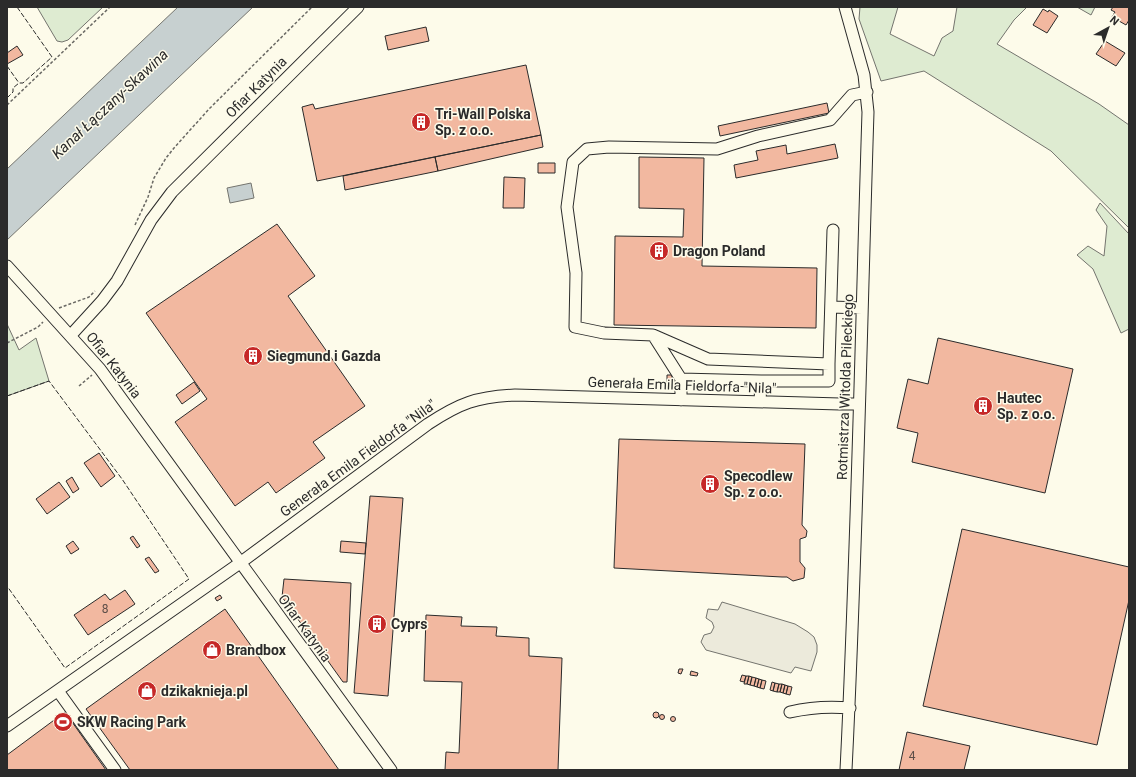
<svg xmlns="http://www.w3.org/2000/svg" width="1136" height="777" viewBox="0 0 1136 777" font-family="Roboto,sans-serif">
  <rect width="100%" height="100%" fill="#fdfbea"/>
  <path fill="#deebd1" stroke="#74746e" d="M37,7H103L68,40L62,42L57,41Z
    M860,7H898L890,34L934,56L942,38L953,31L957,7H1027L1014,20L997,44L1099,104L1129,125V228L1051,151L924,71L881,81L859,19Z
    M1077,7H1095L1091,15Z
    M1100,203L1129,234V329L1121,333L1093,269L1077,255L1088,246L1104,256L1107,226L1096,210Z
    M7,324L19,350L36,338L49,381L7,396Z"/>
  <path fill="#eceadb" stroke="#74746e" d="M722,602L795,624L808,632L814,637L817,645V652L811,671L795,667L791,673L706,650L701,642L704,635L711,633L714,627L712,622L706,618L708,609L718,610Z"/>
  <path fill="#c7d0d0" stroke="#74746e" d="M178,7H253L7,240V169Z
    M251,183L254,198L230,203L227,188Z"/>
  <path fill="#f2b8a0" stroke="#2b2b2b" d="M1113,7H1129V20L1126,25L1112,17L1115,12L1111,10Z
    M1043,9L1048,12L1049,10L1058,16L1047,33L1033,25Z
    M426,27L429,41L388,50L385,36Z
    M1105,41L1125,53L1116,66L1096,54Z
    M17,46L23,55L7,64V53Z
    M526,65L541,135L317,181L302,107L313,104L315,109Z
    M827,103L829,113L720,136L718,126Z
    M541,135L543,147L438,171L435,157Z
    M835,144L838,158L736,178L734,165L758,160L756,151L786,145L787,154Z
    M435,157L438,171L345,190L343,176Z
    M639,157L704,158L702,266L817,268L816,328L614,325L615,236L683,237L684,209L639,208Z
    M538,163H555V173H538Z
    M504,177L525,178L524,208H503Z
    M277,224L315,276L288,296L365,406L313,442L325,458L276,493L268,482L235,506L175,422L207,399L146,313Z
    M938,338L1073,369L1045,493L912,462L918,433L897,428L908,379L928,384Z
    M667,375H672V385H667Z
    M194,382L200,391L182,404L176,395Z
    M619,439L805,444L802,525L807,531L806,537L800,539V562L805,568L804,578L793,581L787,577H782L614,568Z
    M99,453L115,476L101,487L84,463Z
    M72,477L79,489L73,493L66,481Z
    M59,482L70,497L47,514L36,499Z
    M370,496L403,498L388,696L354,693Z
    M962,529L1129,567V600L1097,745L923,706Z
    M133,536L140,546L137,548L130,538Z
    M73,541L79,549L71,554L66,546Z
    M341,541L366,543L365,554L340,552Z
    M149,557L159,571L155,573L145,559Z
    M284,579L351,583L347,682H343L282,597Z
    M125,590L135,604L88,635L74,615L105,594L110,600Z
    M220,595L222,598L217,601L215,598Z
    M225,609L339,770H130L86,709Z
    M426,615L462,617L461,626L497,627L496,636L529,638V656L562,658L558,770H445L446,752L459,753L462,682L424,681Z
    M679,669H683L681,674L678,673Z
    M691,671L698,673L697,676L690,675Z
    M742,675L746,676L744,682L740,681Z
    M746,676H749L747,684H744Z
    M749,676L752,677L750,685L747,684Z
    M752,677L756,678L754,686L750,685Z
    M756,678L759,679L757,687L754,686Z
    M759,679L762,680L760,688L757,687Z
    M762,680L766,681L764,689L760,688Z
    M772,682L775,683L773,691L770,690Z
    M775,683L779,684L777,692L773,691Z
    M779,684H782L780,692H777Z
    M782,684L785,685L783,693L780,692Z
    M785,685L788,686L786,694L783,693Z
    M788,686L792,687L790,695L786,694Z
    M65,712L106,770H7V755Z
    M653 715a3 3 0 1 1 6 0a3 3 0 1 1-6 0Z
    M659.5 717a2.5 2.5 0 1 1 5 0a2.5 2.5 0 1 1-5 0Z
    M670.5 719a2.5 2.5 0 1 1 5 0a2.5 2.5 0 1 1-5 0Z
    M907,732L970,746L964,770H899Z"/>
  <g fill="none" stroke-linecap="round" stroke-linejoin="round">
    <g stroke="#2b2b2b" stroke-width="13">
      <path id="minor" d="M845,7L864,75L868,112C861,331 857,551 846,770
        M7,266L100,369L391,770
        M831,307L862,308
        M71,335L102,301L117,281L151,220L172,192L358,7
        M653,335L708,359L829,364V381H761
        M829,364L833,230
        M681,379L761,381L760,402
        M681,400V379L653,335L604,333L575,327L576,273L567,207L573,162L587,149L609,147L717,149L758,136L830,120L852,95L867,92
        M58,691L115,770
        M790,712C811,707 828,706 850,708
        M7,726L240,563L428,424C460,403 476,397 515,395L840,404H859"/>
    </g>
    <path stroke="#6a6964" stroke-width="1.5" stroke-dasharray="3 2" stroke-linecap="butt" d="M7,105L110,7
      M135,225L148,197L154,178L166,158L174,148L209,109L312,7
      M59,308L89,297L95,291
      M7,343L38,327L43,322
      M79,386L92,375"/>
    <use href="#minor" stroke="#fdfbea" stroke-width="11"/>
    <path stroke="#2b2b2b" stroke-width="1" stroke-dasharray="5 2" stroke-linecap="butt" d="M7,66L19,83
      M7,98L13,92V88L19,83H23L52,57L17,7
      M7,396L49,381L122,479L189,579L65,668L7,586"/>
  </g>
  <defs>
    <g id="building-disc" transform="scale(1)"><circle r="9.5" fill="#c62828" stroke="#fdfbea"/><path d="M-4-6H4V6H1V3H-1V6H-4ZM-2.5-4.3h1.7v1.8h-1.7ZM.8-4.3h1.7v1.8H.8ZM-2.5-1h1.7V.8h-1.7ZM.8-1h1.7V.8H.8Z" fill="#fff"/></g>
    <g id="shop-disc" transform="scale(1)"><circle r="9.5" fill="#c62828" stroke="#fdfbea"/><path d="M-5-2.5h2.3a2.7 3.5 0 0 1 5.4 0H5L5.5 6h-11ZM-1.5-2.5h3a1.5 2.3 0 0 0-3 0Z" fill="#fff"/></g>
    <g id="stadium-disc" transform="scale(1)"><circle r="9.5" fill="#c62828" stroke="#fdfbea"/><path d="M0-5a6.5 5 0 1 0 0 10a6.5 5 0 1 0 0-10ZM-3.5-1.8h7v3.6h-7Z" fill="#fff"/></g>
  </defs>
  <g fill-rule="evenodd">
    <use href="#building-disc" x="421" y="122"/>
    <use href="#building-disc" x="659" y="251"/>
    <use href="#building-disc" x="253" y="356"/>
    <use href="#building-disc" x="983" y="406"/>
    <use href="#building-disc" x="710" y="484"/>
    <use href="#building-disc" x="377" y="624"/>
    <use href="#shop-disc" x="212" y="650"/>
    <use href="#shop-disc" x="147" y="691"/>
    <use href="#stadium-disc" x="63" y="722"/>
  </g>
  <g text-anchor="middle" stroke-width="3" stroke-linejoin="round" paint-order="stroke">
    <g font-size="12" fill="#5d4e48">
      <text x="105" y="613">8</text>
      <text x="912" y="760">4</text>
    </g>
    <g font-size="14" fill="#2b2b2b" stroke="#fdfbea">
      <text transform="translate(256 87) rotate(-45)" y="5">Ofiar Katynia</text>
      <text transform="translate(114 365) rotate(52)" y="5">Ofiar Katynia</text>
      <text transform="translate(682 385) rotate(2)" y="5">Generała Emila Fieldorfa "Nila"</text>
      <text transform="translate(845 387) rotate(-88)" y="5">Rotmistrza Witolda Pileckiego</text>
      <text transform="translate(358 458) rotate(-36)" y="5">Generała Emila Fieldorfa "Nila"</text>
      <text transform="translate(305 628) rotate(54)" y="5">Ofiar Katynia</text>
    </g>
    <g font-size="14" font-weight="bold" fill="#2b2b2b" stroke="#fdfbea" text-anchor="start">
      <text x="435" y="119">Tri-Wall Polska<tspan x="435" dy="16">Sp. z o.o.</tspan></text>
      <text x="673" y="256">Dragon Poland</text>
      <text x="267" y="361">Siegmund i Gazda</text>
      <text x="997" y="403">Hautec<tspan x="997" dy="16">Sp. z o.o.</tspan></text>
      <text x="724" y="481">Specodlew<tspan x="724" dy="16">Sp. z o.o.</tspan></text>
      <text x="391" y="629">Cyprs</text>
      <text x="226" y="655">Brandbox</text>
      <text x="161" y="696">dzikaknieja.pl</text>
      <text x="77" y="727">SKW Racing Park</text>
    </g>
    <g font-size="15" font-style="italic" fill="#2b2b2b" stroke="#fdfbea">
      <text transform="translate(110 104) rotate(-43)" y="5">Kanał Łączany-Skawina</text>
    </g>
  </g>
  <rect width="1136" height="777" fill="none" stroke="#2b2b2b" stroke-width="16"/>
  <g transform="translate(1108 28) rotate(40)" stroke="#fdfbea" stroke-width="3" paint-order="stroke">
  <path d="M0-3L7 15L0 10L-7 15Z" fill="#2b2b2b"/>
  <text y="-6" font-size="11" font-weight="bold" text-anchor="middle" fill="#2b2b2b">N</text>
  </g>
</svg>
